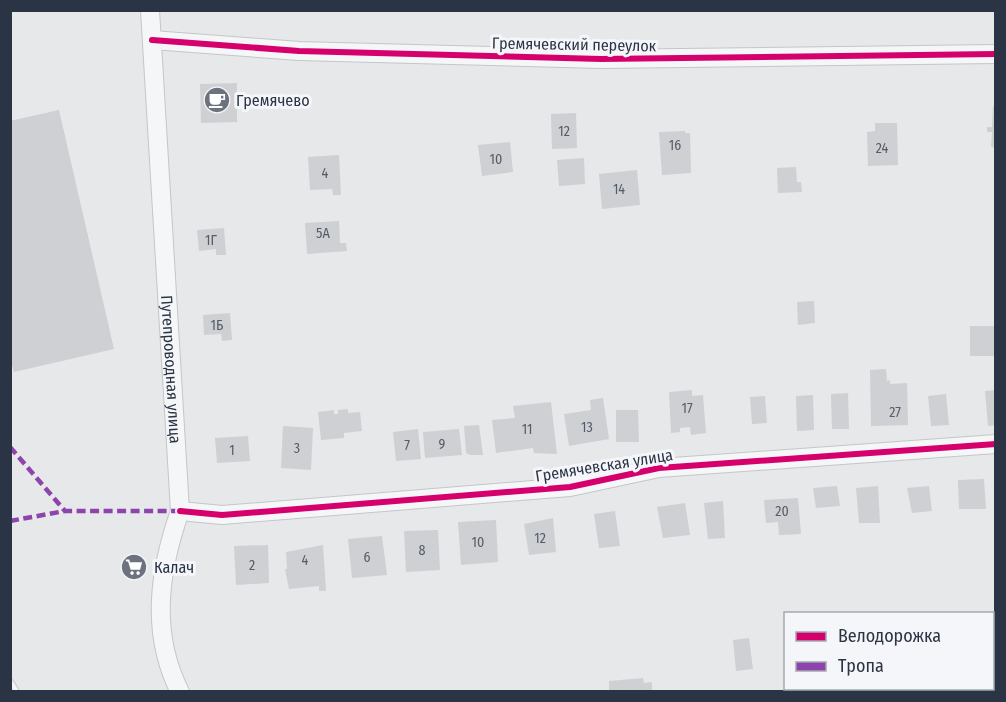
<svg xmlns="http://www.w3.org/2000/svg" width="1006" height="702" viewBox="0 0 1006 702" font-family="'Fira Sans Condensed',sans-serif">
  <rect width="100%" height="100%" fill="#e6e8ea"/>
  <path fill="#ced0d3" d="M237,83V122L201,123L200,84Z
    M993,106H996V148L991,147L992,132H987V127H992Z
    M59,110L114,349L14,372L10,358V121Z
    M576,113L577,148L552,149L551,114Z
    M875,123H897L898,165L868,166L867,132L875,131Z
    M685,131V133H690L691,173L662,175L659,132Z
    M510,142L513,172L482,176L478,145Z
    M339,155L341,195H333L332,189L310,190L308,157Z
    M584,158L585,184L559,186L557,160Z
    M796,167L797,182H801L802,192L778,193L777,168Z
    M637,170L640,205L602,209L599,174Z
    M339,221L340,243H346L347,251L307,254L305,223Z
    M224,228L226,255H216V249L199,251L197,230Z
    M814,301L815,323L798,325L797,302Z
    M230,313L232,340L222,341L221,334L204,335L203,315Z
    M970,326H996V356H970Z
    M886,369L887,381L890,380V384L907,383L908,425L871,426L870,370Z
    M692,390V396L703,395L706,433L691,435L690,427L680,428V432L671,433L669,392Z
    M996,390V425L988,426L985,391Z
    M848,393L849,429H832L831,394Z
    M946,394L949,425L931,426L928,396Z
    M813,395L814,430L797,431L796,396Z
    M765,396L767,423L752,424L750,397Z
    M603,398L609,439L569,446L564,414L591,410L590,400Z
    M551,402L557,454L534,453L533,448L496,453L492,420L515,418L513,406Z
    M348,409V413L360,412L362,431L344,433V438L321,440L318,412L334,410V414H338V410Z
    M616,410H638L639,442H616Z
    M479,425L483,455H470L466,453L464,426Z
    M283,426L313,428L311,470L281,468Z
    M418,429L421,459L396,461L393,432Z
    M459,429L462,455L425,458L423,432Z
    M248,436L250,461L217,463L215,438Z
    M984,479L986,509H959L958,480Z
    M837,486L840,506L816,508L813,488Z
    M878,486L880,523H859L856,488Z
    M929,486L932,511L912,513L907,488Z
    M798,498L801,534L779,535L778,522L766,523L764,500Z
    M723,501L725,538L708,539L704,503Z
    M685,503L690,535L663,538L657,507Z
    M615,511L620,546L599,548L594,514Z
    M553,518L556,552L529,555L524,524Z
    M496,520L498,562L461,565L458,522Z
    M438,530L440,570L406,572L404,531Z
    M382,536L387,575L352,578L348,539Z
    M268,545L269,583L236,585L234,546Z
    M323,545L326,591H319V586L289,589L285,569H287L286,552Z
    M125,560L145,561V575L125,574Z
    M749,638L753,669L736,671L733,640Z
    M643,678L644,683L652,682V692H609V681Z"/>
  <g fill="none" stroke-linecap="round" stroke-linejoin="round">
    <g stroke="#c4c6c8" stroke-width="20">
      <g id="minor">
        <path id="s1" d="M150,10L180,511C159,571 150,633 180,692"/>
        <path d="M152,40L299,51L601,59L996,54"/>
        <path d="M180,511L222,515L570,487L659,468L996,444"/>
      </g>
    </g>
    <use href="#minor" stroke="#f5f6f7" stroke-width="18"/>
    <g stroke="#cecfd2" stroke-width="7">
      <path id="rail" d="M10,681L17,692"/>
    </g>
    <use href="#rail" stroke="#f4f6f9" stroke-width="4.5" stroke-dasharray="14" stroke-linecap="butt"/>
    <path stroke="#8e44ad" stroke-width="4.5" stroke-dasharray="9 4.5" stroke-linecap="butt" d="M10,447L65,511
      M10,521L65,511H180"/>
    <g stroke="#f4f6f9" stroke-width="10">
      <path id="cycleway" d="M152,40L299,51L601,59L996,54
        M180,511L222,515L570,487L659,468L996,444"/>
    </g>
    <use href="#cycleway" stroke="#d6006c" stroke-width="6"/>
  </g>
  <defs>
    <g id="cafe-disc" transform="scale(1.35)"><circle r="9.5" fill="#6c737f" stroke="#f4f6f9"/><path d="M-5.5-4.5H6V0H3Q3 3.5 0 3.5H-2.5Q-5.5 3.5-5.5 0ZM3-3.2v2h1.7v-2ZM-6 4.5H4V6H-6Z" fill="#fff"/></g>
    <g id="supermarket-disc" transform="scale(1.35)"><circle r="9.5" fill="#6c737f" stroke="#f4f6f9"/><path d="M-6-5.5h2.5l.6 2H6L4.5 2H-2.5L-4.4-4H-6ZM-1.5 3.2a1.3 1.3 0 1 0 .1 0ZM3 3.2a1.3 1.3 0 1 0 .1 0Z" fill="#fff"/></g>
  </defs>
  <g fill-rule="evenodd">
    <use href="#cafe-disc" x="217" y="100"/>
    <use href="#supermarket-disc" x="134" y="567"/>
  </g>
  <g text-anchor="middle" stroke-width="6" stroke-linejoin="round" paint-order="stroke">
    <g font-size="14" fill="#545c69">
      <text x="564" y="136">12</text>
      <text x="675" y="150">16</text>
      <text x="882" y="153">24</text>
      <text x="496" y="164">10</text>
      <text x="325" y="178">4</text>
      <text x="619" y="194">14</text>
      <text x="323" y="238">5А</text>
      <text x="211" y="245">1Г</text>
      <text x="217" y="330">1Б</text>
      <text x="687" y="413">17</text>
      <text x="895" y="417">27</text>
      <text x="587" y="432">13</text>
      <text x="527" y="434">11</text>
      <text x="442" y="449">9</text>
      <text x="407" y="450">7</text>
      <text x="297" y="453">3</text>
      <text x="232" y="455">1</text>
      <text x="782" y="516">20</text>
      <text x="540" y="543">12</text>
      <text x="478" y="547">10</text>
      <text x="422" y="555">8</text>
      <text x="367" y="562">6</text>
      <text x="305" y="565">4</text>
      <text x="252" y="570">2</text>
    </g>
    <g font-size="16" fill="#2b3445" stroke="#f4f6f9">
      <text transform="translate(574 44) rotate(1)" y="6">Гремячевский переулок</text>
      <text dy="6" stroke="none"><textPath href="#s1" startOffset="360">Путепроводная улица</textPath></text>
      <text transform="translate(604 465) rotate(-9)" y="6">Гремячевская улица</text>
    </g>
    <g font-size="16" fill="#2b3445" stroke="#f4f6f9" text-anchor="start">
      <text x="236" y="106">Гремячево</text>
      <text x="154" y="573">Калач</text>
    </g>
  </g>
  <rect width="1006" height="702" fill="none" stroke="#2b3445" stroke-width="24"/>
  <rect x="784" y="612" width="210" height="78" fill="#f4f6f9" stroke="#a4a8b1" stroke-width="1.5"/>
  <rect x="796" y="632" width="30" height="9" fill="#d6006c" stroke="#a4a8b1" stroke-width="1.5"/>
  <text x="838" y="642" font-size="18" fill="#2b3445">Велодорожка</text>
  <rect x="796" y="662" width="30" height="9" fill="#8e44ad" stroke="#a4a8b1" stroke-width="1.5"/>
  <text x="838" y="672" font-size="18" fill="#2b3445">Тропа</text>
</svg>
